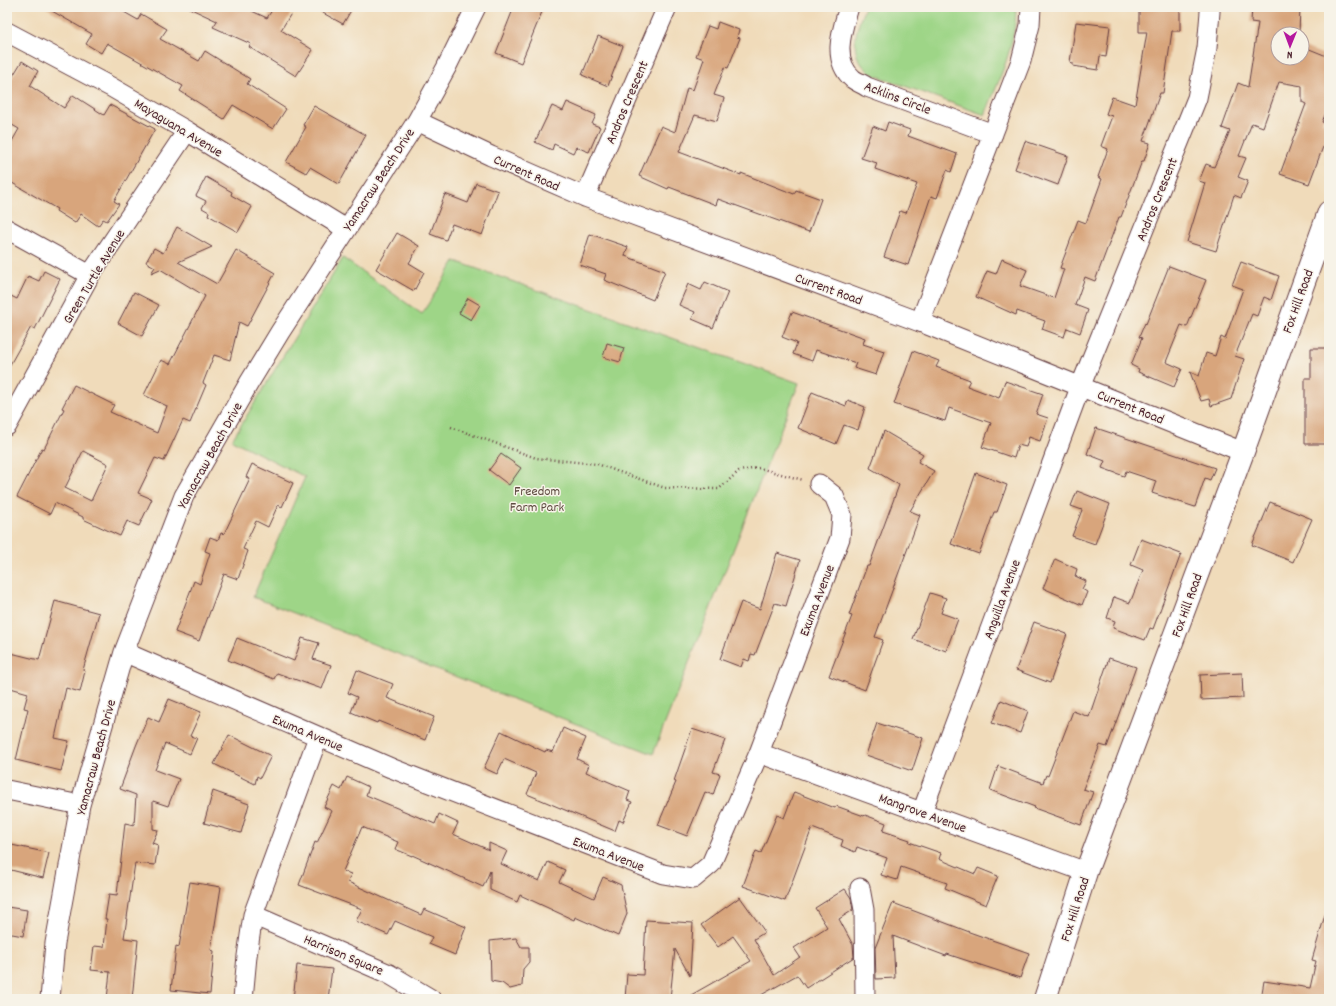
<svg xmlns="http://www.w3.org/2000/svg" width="1336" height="1006" viewBox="0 0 1336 1006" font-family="Dekko,sans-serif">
  <rect width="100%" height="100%" fill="#f7f3e8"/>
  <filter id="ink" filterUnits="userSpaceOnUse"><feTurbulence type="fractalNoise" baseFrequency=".025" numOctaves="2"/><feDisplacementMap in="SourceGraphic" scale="8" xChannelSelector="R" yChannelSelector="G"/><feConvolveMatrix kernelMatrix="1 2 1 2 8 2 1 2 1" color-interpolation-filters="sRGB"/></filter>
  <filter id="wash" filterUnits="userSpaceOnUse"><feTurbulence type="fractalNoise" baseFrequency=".012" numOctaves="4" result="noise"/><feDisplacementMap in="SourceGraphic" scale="16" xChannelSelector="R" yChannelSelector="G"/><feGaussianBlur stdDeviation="0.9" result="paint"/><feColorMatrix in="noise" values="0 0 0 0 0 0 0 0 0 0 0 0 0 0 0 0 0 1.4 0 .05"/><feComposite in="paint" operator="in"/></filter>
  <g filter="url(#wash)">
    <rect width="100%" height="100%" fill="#f0dbba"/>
    <path fill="#9ed587" stroke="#747a59" d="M865,7H1016C1016,45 999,80 985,115L874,75C846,58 855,32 865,7Z
      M343,258L422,314L455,261L799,383L653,754L253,597L305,477L232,440Z"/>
    <g id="blocks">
      <path fill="#d8a57c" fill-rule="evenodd" d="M45,7H115L138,20L141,14L167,29L160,39L199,61L205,51L250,79L247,84L286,109L273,129L233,105L224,119L180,91L183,86L107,43L101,53L86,44L92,34Z
        M187,7H243L267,18L274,7H295L281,30L313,50L296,76L249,47L251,44L213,27L217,21Z
        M312,7H353L343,24Z
        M514,7H544L521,63L496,53Z
        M1139,7H1174V9H1180V31H1172L1163,93H1160L1143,141L1150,143L1144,161H1142L1121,217H1119L1095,281L1085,277L1075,305L1088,310L1080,333L1067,328L1064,337L1042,329L1045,321L1017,311L1016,315L976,297L987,271L996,274L1002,259L1027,270L1020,286L1054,298L1064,269L1060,268L1078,220L1086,223L1102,179L1098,177L1108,149L1101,146L1112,116L1106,114L1112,97L1135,105L1147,32H1139Z
        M1252,7H1300L1299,34H1278V58H1302V46L1329,57V106L1322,122L1329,125V131L1309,184L1280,174L1306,104L1302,102V86L1279,82L1263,127L1252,123L1239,156L1246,158L1238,177L1248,181L1241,198L1234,195L1216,251L1187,242L1205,183L1199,181L1206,164L1214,167L1230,131L1222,128L1238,83L1248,87L1258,23L1251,22Z
        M718,22L739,30L737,37L740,38L728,68L725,67L714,95L724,98L717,121L695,115L679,152L741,175V173L794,194L796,190L821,199L809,232L718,199L716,205L669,187L668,189L639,176L661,126L675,132L687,88L693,90L704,59L696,56L708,26L716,29Z
        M1076,22L1110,26L1106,57L1100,56L1098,70L1073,66V63L1070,62Z
        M598,36L623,46L608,86L582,75Z
        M22,61L38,71L30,86L64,108L73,95L104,115L110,105L155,129L114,201L119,204L107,221L103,219L98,226L81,214L75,223L56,211L57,209L7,180V150L19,129L7,122V76L11,79Z
        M567,102L596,115L592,124L600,127L589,152L576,147L573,153L554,144L552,150L535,142L552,106L563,111Z
        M314,106L366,135L339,184L310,167L306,173L286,162L306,127L303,125Z
        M888,122L910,130L908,136L957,154L951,172L947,170L937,198L931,196L908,265L884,257L900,211L906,213L917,184L875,169L877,163L861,158L873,126L885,131Z
        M1025,141L1068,156L1058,185L1015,169Z
        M206,177L232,192L231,195L252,207L238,232L208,215L209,212L202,208L206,201L196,196Z
        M476,183L498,191L482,235L452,224L446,240L430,234L445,194L468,203Z
        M177,227L212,247L178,262L217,284L236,250L275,273L247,326L239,322L230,360L214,355L203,383L206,385L190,423L183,420L164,461L155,458L138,493L152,499L139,526L127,521L120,536L83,519V517L55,503L50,514L17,497L42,448L44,449L64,409L62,408L74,385L114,405L110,412L157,433L167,406L144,395L161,360L170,364L205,296L160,269L151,273L155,267L146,262L154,248L163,253ZM83,451L108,464L91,501L65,488Z
        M397,233L419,246L409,263L424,272L414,291L376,269Z
        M590,234L628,247L625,256L665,271L653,300L604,280L606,274L580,265Z
        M1241,262L1279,276L1271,300L1264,297L1257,316L1252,314L1235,356L1244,359L1231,399L1211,406L1209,399L1201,401L1190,372L1199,376L1206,353L1215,356L1221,337L1225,339L1243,289L1232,285Z
        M1169,266L1206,280L1187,327L1181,325L1166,362L1182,369L1174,387L1138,372L1139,369L1131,365L1142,338L1139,337L1145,323L1146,324Z
        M44,271L60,279L35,329L31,327L7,370V294L17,299L28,276L39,281Z
        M705,282L728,292L713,328L692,319L695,312L679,305L688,284L701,290Z
        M134,292L159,305L142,336L118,323Z
        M468,298L480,305L471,320L459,313Z
        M792,312L865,338L863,344L884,351L876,375L854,368L856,363L816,350L812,361L793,354L797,343L782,337Z
        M607,343L624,348L620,362L603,357Z
        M1311,348H1329V444H1305V378H1311Z
        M913,351L939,361L936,367L970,380L967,386L999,398L1005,381L1043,394L1036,414L1048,418L1040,441L1029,437L1026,447L1018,445L1014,458L982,447L991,423L949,408L945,421L894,404Z
        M812,392L846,406L848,400L865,407L858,430L844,425L836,444L798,428Z
        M1096,428L1215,468L1210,480L1205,478L1195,507L1152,493L1156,481L1126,471L1124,476L1102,468L1105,461L1087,454Z
        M884,431L923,454L918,462L934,471L910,511L920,515L875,637L883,640L865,690L829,676L852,616L849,615L867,566H869L899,485L870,468Z
        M501,454L521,468L509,485L489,470Z
        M252,464L293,483L282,507L278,505L268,527L256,521L243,549L248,551L238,579L224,574L199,641L175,632L194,581L200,584L210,553L205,551L210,537L218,540L221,533L224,534L250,479L246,477Z
        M976,473L1007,485L997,512H994L979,554L951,544Z
        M1077,491L1110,504L1095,544L1072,536L1082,510L1071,506Z
        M1270,502L1312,519L1293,562L1252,545Z
        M1141,539L1181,554L1153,629L1150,628L1145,640L1113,628L1115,621L1107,618L1114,597L1130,603L1143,570L1131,565Z
        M777,553L800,560L786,606L775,603L755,655L751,654L749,661L744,659L741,667L720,659L741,602L760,609Z
        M1055,559L1077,569L1075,576L1086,581L1082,589L1087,592L1082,605L1043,588Z
        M930,593L946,598L941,613L958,619L946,651L913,639Z
        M55,601L99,613L83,670L85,671L80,692L66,688L55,738L69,741L61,771L16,760L28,709L24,708L28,693L7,687V652L39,660Z
        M1034,622L1067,634L1050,683L1016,670Z
        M237,638L294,661L302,638L319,643L313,659L331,665L322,689L277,673L274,679L228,660Z
        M1109,658L1136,667L1107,747L1100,745L1083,789L1093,792L1081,825L1034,808L1035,807L990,790L998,766L1043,783L1046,775L1048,776L1073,711L1089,717Z
        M357,670L393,684L387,698L434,717L425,740L378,721L377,723L351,712L357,697L348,693Z
        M1242,673L1243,698L1201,700L1200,675Z
        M169,699L201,712L190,736L197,738L190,754L165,743L155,770L179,779L168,806L153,801V829L158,830L152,843L158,845L155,865L135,863L124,938L138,940L132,999H107L110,972L91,970L94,946L104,947L107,919H105L109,894L117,895L125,823L134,825L136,795L120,789L136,746L148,717L159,722Z
        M1001,700L1028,711L1020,733L992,723Z
        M877,723L923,738L912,771L866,755Z
        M563,728L586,738L577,759L589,765L586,772L630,791L627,800L632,802L623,822L619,820L615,831L527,794L536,773L504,759L497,774L484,768L501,731L545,752L546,750L553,752Z
        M692,729L725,740L713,772L720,774L713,795L705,792L687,836L658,825L676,782L674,781Z
        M229,735L271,756L260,778L257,776L255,784L214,764Z
        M347,777L369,787L366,795L435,824L439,814L458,823L453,834L489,850V843L507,851L501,864L539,881L548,862L565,870L559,882L594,898L603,877L621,885L627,914L618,936L575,917L574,920L520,895L517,902L490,890V871L483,887L412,855V856L395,849L398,842L362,827L343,871L351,874L348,882L421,915L424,909L466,927L455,955L429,944L432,937L395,921L388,935L356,921L362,909L299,885L315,842L317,843L332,811L324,807L334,786L341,790Z
        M213,791L249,804L241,833L204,823Z
        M794,792L835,808L836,806L864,816L865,815L886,823L883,831L910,840L909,842L941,853L939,859L975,874L978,868L998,876L986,905L945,888L947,883L901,867L897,880L881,875L887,858L857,847L855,852L841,846L843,840L812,828L785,901L743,886L756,851L761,853L777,815L784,818Z
        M7,844L49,853L43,878L7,869Z
        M190,882L221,887L211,950L214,951L210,994L171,990L176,946L179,947Z
        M845,889L851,898L853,910L839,919L853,945L854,957L806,988L797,975L754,999H684L751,961L733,936L718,947L701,925L740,897L765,932L754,939L774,975L800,957L794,948L827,927L815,908Z
        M893,903L972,933L1029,953L1020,978L947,954L946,956L893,936L895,978L876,979L875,948Z
        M7,907L27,910L23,936L7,933Z
        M1325,915H1329V999H1261L1264,981L1310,988L1316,961L1312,960Z
        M646,920L693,923L690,976L675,949L670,999H625L627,974L643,975Z
        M516,938L521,947H529V962L523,969L522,986L510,989L502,983L491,981L490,941Z
        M297,965L332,969L328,999H293Z"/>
    </g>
  </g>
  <g filter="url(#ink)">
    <use href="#blocks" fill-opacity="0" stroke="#633b40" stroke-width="1"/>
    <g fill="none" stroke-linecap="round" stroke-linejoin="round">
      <g stroke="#633b40" stroke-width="21">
        <path id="minor" d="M849,7C842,30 831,60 853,79C857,82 863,84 867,87L993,134
          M7,32L111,87L187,131L346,229
          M417,121L491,156L585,197L920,322L1243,452
          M585,197L667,7
          M7,229L90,275
          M920,322L1021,61L1030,25L1031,7
          M7,426L90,275L187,131
          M124,652L391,768L663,874L693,879L711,864L759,753L840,538L842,515L834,496L819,484
          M759,753L1086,872
          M7,790L80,805
          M922,812L1081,385L1197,98L1207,48L1210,12V7
          M860,888L864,910L865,999
          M253,915L389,974L431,999
          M50,999L55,943L80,805L124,652L184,496L249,383L280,332L417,121L446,68L476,7
          M243,999L247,956L253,915L318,737"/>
      </g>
      <g stroke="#633b40" stroke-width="24">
        <path id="major" d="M1045,999L1086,872L1243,452L1329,212"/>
      </g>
      <path stroke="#633b40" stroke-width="2.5" stroke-dasharray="1 3" stroke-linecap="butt" d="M451,427L536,458L597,464L665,488L719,489L739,471L759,468L803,480"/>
      <use href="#minor" stroke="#fff" stroke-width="19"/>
      <use href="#major" stroke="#fff" stroke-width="22"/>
    </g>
  </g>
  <g text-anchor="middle" stroke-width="3" stroke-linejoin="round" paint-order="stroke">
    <g font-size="14" fill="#4a1f2b" stroke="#f7f3e8">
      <text transform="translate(898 97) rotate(21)" y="5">Acklins Circle</text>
      <text transform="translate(626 102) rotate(-67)" y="5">Andros Crescent</text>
      <text transform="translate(179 127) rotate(31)" y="5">Mayaguana Avenue</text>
      <text transform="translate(527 172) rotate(24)" y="5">Current Road</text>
      <text transform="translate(378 179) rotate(-57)" y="5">Yamacraw Beach Drive</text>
      <text transform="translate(1156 199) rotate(-68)" y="5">Andros Crescent</text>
      <text transform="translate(93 276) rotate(-59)" y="5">Green Turtle Avenue</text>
      <text transform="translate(829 288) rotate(20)" y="5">Current Road</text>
      <text transform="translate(1297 301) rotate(-70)" y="5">Fox Hill Road</text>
      <text transform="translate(1131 406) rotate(22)" y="5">Current Road</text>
      <text transform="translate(209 455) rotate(-61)" y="5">Yamacraw Beach Drive</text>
      <text transform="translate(1001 599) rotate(-70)" y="5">Anguilla Avenue</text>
      <text transform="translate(816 600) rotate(-69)" y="5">Exuma Avenue</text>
      <text transform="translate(1186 605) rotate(-70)" y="5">Fox Hill Road</text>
      <text transform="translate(308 732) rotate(23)" y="5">Exuma Avenue</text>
      <text transform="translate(95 757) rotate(-75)" y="5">Yamacraw Beach Drive</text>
      <text transform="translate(923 812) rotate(20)" y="5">Mangrove Avenue</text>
      <text transform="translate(609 853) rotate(21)" y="5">Exuma Avenue</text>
      <text transform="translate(1074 909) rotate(-72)" y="5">Fox Hill Road</text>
      <text transform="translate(344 954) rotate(23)" y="5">Harrison Square</text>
    </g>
    <g font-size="14" fill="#5f4c42" stroke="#f7f3e8">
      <text x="537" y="495">Freedom<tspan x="537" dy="16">Farm Park</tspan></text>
    </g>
  </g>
  <rect width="1336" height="1006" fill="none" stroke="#f7f3e8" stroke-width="24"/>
  <g transform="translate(1290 46) rotate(181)"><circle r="19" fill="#f7f3e8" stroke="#b29e9c"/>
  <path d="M0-3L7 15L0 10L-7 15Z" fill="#b5179e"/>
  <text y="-6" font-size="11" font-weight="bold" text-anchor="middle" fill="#4a1f2b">N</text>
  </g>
</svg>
